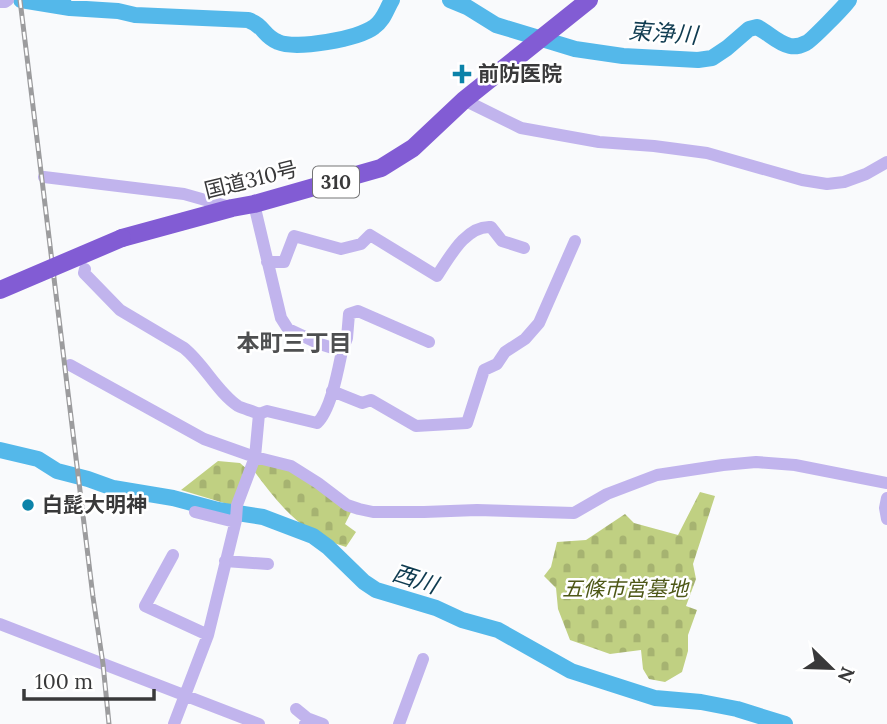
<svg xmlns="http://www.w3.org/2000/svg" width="887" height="724" viewBox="0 0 887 724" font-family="Lora,'Noto Sans JP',serif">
  <defs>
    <pattern id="cemetery-stones" width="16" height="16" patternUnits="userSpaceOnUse" patternTransform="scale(1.75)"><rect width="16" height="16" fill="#c0d082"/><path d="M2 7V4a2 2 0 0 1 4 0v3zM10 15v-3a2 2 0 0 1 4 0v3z" fill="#a6b371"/></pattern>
  </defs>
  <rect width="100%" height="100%" fill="#f9fafc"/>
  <path fill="url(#cemetery-stones)" d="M218,461L240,463L248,470L234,506L181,490Z
    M259,461L290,470L351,512L345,524L356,532L346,547C302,534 280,506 254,471Z
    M700,492L715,496L693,564L696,579L686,606L697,610L688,635V651L682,672L665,682L649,679L643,669L641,650L610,654L570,640L558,609L556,588L544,576L551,567L557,542L586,540L625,514L634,523L678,535Z"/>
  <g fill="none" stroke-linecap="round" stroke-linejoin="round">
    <path stroke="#54b8ea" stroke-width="16" d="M21,0L70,8L118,11L135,15L248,20C264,25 263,36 278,42C296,50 358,39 374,27C384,20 386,10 392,0
      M450,0L467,7L496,25L575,49L623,56L698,60L712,58L727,48L749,29L757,27C769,33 777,43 790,46C795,47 802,45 806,43C811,41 845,6 849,0
      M0,450L38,459L57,471L88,479L113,488L173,498L218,510L263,517L313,536L328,547L364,582L376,590L436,608L462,620L498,630L571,671L655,698L701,702L737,709L785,724"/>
    <path stroke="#c1b4ed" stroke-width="12" d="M0,2H5L8,0
      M464,100L521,128L599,142L654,146L707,153L802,180L827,184L844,182L866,174L887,162
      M44,177L184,194L230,207
      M267,262H284L294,236L341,249L361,244L370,235L437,276C449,258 466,225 491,227L502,241L524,248
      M85,269L84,273L120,310L184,348C204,364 217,392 238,406C244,409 253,411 259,414L267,411L317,423C331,410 338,370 342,351L320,344L288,329L281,318L254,204
      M342,351L347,338L349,314L358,311L429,342
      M70,365L204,439L255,457L291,466L318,483L347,505L359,509L373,512H424L477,510L574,513L607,494L657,475L723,465L756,462L795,465L887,483
      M332,391L362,403L371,400L416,426L467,423L484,370L497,364L505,352L525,339L539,323L575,241
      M887,498L885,508L887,519
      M195,512L235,522
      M173,555L145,606L208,635
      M225,561L268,564
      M0,624L259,724
      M296,709L307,718
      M174,724L208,635L236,520L237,505L255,457L259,414
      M305,724L307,718L323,724
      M399,724L423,659"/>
    <path stroke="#825cd4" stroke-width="18" d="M122,238L232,208L254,204L381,168L413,148L464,100L589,0"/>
    <g stroke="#9c9c9e" stroke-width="5">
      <path id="rail" d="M20,0L93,597L103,664L109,724"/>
    </g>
    <use href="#rail" stroke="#fff" stroke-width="2.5" stroke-dasharray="8" stroke-linecap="butt"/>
    <path stroke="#825cd4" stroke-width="18" d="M0,290L122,238"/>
  </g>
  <g fill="#0c83a9" stroke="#fff" stroke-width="2.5">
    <path d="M458.5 63.5h7v7h7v7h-7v7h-7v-7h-7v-7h7z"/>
    <circle cx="28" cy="505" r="7"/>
  </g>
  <g text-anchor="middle" stroke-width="5" stroke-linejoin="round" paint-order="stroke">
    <rect fill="#fff" stroke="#747475" stroke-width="2" x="313" y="166.5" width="46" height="31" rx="5"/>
    <g font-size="19" font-weight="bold" fill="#39393a">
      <text x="336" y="189">310</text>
    </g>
    <g font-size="21" font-weight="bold" fill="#39393a" stroke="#fff" text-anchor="start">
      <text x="478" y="81">前防医院</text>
      <text x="42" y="512">白髭大明神</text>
    </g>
    <g font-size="21" fill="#39393a" stroke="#fff">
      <text transform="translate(251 180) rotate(-14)" y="7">国道310号</text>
    </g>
    <g font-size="21" font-style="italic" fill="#4e5817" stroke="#fff">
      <text x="625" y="596">五條市営墓地</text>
    </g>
    <g font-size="23" font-style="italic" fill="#0f3b50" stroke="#fff">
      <text transform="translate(663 33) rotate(4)" y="8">東浄川</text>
      <text transform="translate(415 579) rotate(18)" y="8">西川</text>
    </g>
    <g font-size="23" font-weight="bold" fill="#4e4f50" stroke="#fff">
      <text x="294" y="351">本町三丁目</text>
    </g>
  </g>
  <g transform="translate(831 668) rotate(113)" stroke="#ffffff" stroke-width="5" paint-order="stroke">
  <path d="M0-5L12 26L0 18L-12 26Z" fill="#39393a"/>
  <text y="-10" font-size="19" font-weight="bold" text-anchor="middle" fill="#39393a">N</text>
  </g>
  <path d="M24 689v10h130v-10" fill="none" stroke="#39393a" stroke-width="3.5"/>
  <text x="35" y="689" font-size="21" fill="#39393a" stroke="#ffffff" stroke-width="5" paint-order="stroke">100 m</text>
</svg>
